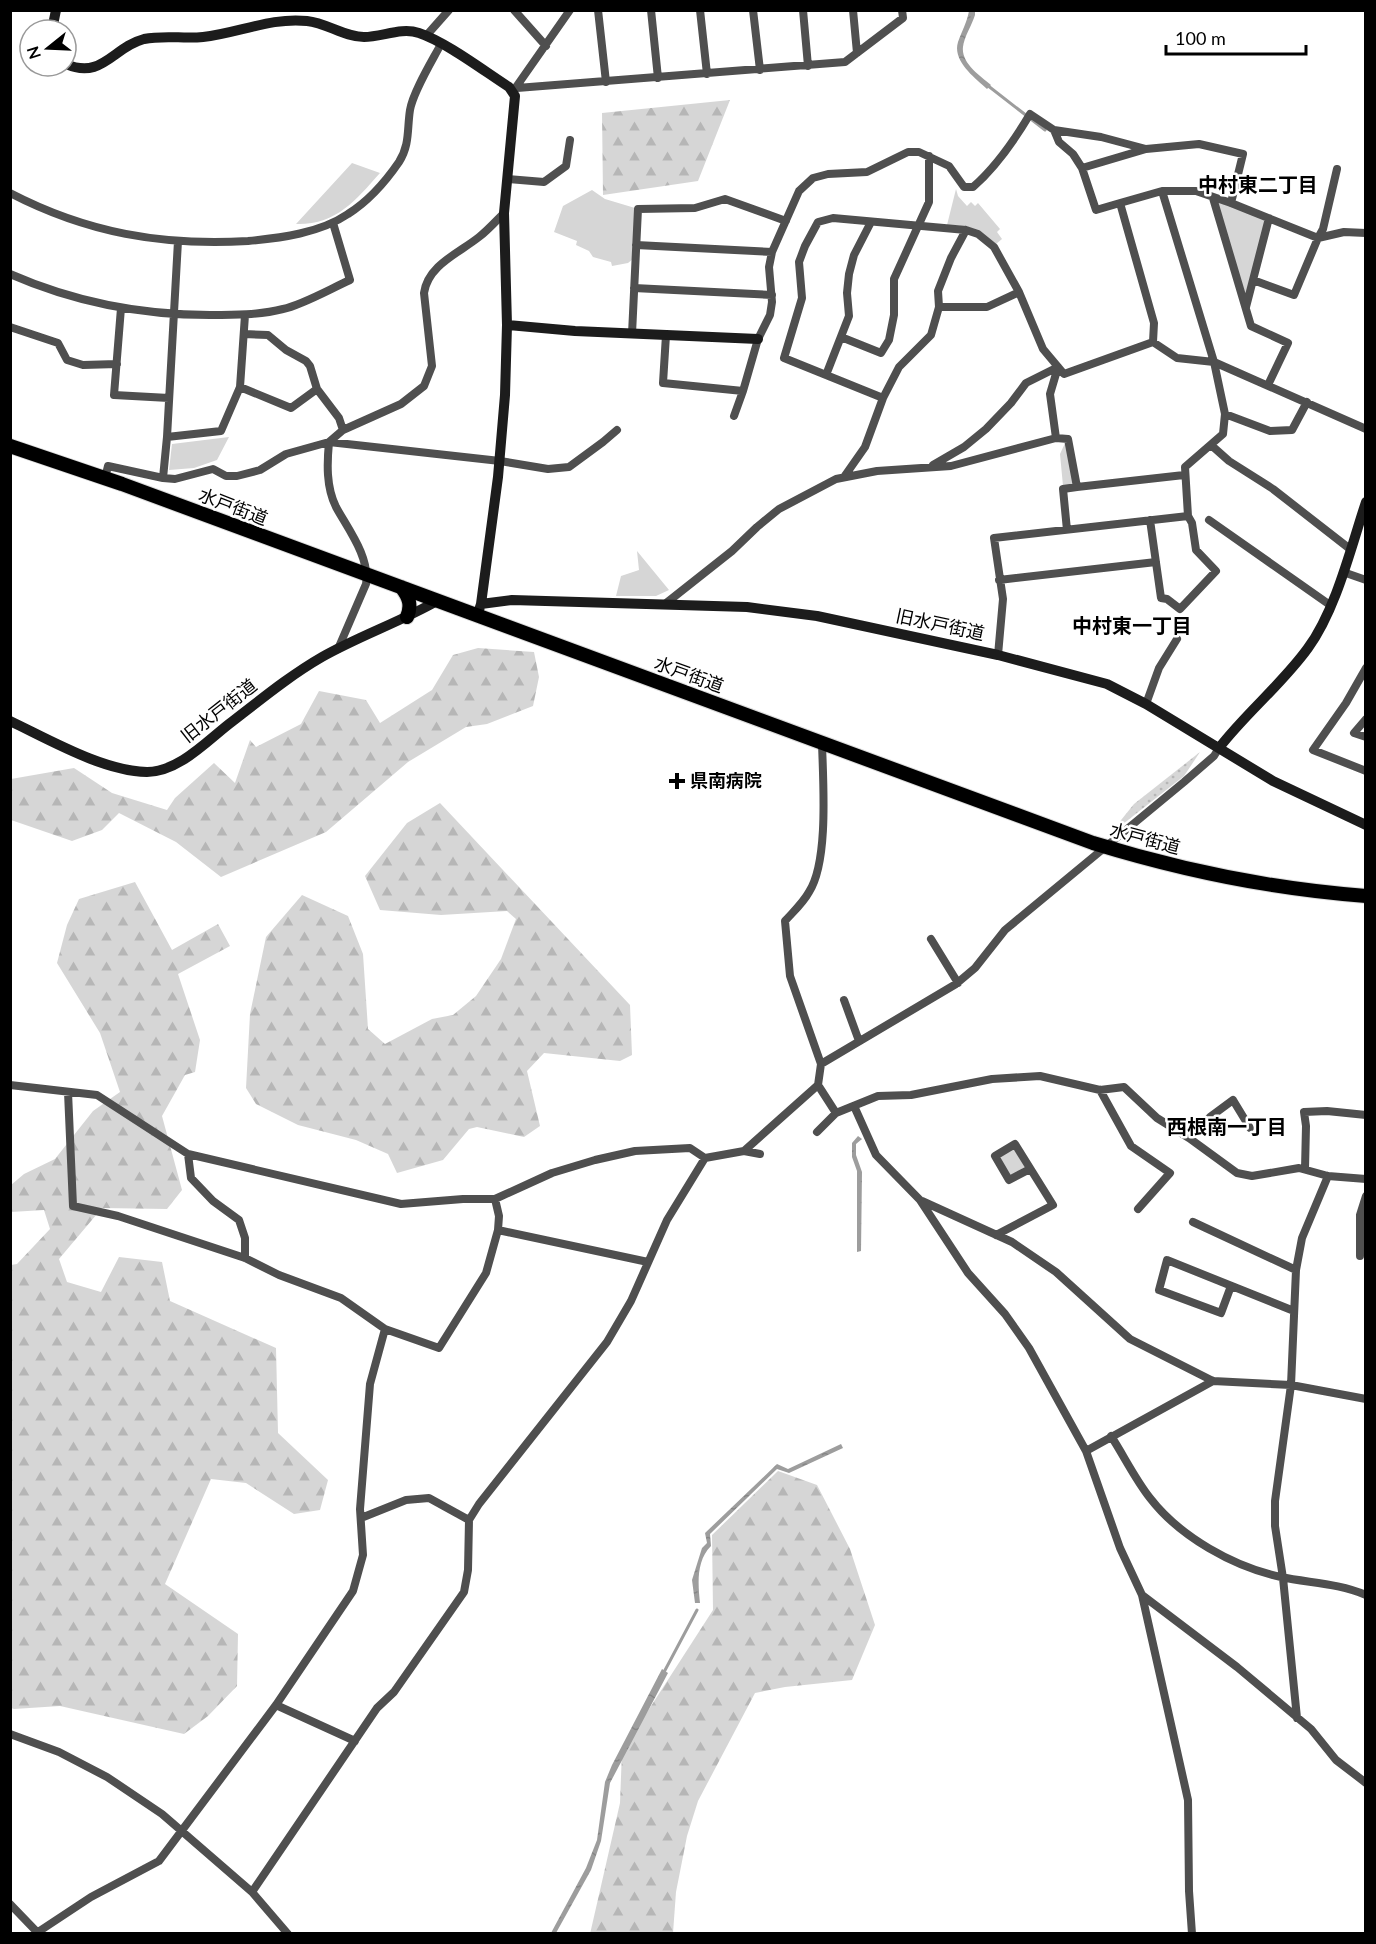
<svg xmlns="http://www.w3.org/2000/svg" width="1376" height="1944" viewBox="0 0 1376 1944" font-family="Lato,'Noto Sans JP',sans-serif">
  <defs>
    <pattern id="grass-dots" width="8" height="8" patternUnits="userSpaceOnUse" patternTransform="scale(1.5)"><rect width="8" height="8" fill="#d6d6d6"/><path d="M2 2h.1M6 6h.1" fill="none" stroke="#b6b6b6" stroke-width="1.8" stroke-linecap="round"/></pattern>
    <pattern id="forest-firs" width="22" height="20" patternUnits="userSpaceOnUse" patternTransform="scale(1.5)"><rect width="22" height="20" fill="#d6d6d6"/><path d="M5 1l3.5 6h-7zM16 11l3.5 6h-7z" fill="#b6b6b6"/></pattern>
    <pattern id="water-ripples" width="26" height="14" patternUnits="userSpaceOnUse" patternTransform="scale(1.5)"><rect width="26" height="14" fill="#9d9d9d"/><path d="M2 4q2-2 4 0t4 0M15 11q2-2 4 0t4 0" fill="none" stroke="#858585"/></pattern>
  </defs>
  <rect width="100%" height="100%" fill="#fff"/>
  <path fill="url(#grass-dots)" d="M1200,752L1184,776L1109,835L1134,804Z"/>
  <path fill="url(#forest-firs)" d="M730,100L698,181L603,195L602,113Z
    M478,648L534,652L539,677L533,706L487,724L466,727L408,762L326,832L221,877L176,842L119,813L102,830L72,841L11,820V779L74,768L112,793L167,810L175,798L214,763L235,783L250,740L256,747L301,724L319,691L366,700L380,723L432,690L453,655Z
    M440,803L630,1005L632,1055L620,1061L544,1053L527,1071L540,1126L524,1137L477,1127L469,1129L443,1160L397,1173L388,1154L356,1140L298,1125L256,1104L246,1088L250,1014L266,937L302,895L348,916L363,954L368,1029L385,1044L432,1019L453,1015L476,996L501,959L516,919L507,911L441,915L380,910L365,876L407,823Z
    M135,882L172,950L218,924L230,946L178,974L200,1040L195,1072L185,1075L162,1116L182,1190L167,1209L102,1208L59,1259L67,1282L101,1292L119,1257L162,1262L170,1301L276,1348L278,1433L328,1480L320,1510L294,1514L246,1483L211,1479L165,1584L238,1634L237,1686L208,1716L184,1734L60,1706L14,1709L11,1708V1265L17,1264L50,1229L44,1210L11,1212V1185L24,1174L55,1159L93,1111L120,1092L100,1033L57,963L67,925L79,899Z
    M778,1471L817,1485L850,1549L875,1625L852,1680L785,1687L755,1693L698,1801L687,1836L676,1892L673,1933L590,1934L620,1803L622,1751L713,1610L712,1535Z"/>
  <path fill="#d6d6d6" d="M352,163L380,173C355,201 336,225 296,224Z
    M956,189L958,196L967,206L971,202L975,206L978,203L1000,229L997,232L1002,239L996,244C976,229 972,226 947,225Z
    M592,190L605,199L635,208L633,259L628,263L612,266L611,262L593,257L589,251L576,245L577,241L554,232L563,206Z
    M1215,200L1266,219L1246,302Z
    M229,437L217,460L194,468L169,470L172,444Z
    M1066,441L1075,485L1063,486L1060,454Z
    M637,551L669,590L656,596H616L621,576L639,570Z
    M1014,1147L1028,1168L1010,1177L998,1157Z"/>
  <path fill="url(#water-ripples)" d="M969,11H975V15C972,25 964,37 963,47C961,63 980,76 991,85L987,89C975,78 952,61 958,42C962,31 967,22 969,11Z
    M858,1136L862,1139L856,1144V1155L862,1172L861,1251L857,1252V1171L852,1157V1143Z
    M841,1444L843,1448L789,1473L777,1469L710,1534L711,1546C696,1561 698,1584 700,1603H695L692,1580L702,1548L707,1543L705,1533L777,1464L788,1469Z
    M662,1669L668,1673L610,1783L601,1841L591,1870L556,1933H551L586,1868L597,1840L605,1782L612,1765Z"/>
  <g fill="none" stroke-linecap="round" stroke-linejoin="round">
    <path stroke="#9d9d9d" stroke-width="3" d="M987,85L1045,130
      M663,1674L697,1610"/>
    <g stroke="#dbdbdb" stroke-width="16">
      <path id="highway" d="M10,446L122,484L1093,843C1184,871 1271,889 1366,896
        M401,587C409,597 412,605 407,617"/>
    </g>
    <path stroke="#4f4f4f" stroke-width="8" d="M514,10L546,46
      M598,10L606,82
      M651,10L658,78
      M700,10L707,74
      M753,10L760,70
      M803,10L808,66
      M853,10L857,53
      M426,36L449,10
      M517,88L845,62L903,18L902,10
      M514,90L570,10
      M1054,130L1101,137L1146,149
      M1082,168L1146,149L1199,144L1243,154L1231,203
      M507,179L544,182L566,166L570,140
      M10,193C87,233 162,246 248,241C281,238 320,233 348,214C367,202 386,181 399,162C410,145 407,129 410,110C413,92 432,61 441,44
      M1213,198L1251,326L1288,343L1268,385
      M966,230L951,258L938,291L939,307L931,335L899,367L883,398L784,358L802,298L799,262L805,246L818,222L833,218L966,230L978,234L994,247L1019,292L1043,349L1064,374L1153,342L1177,358L1214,362L1366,429
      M178,241L167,437L221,431L240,387L245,315
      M636,245L772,252
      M10,274C74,302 141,315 210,315C234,315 259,315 283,309C302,305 330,289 350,280L333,223
      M1253,280L1294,295L1318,238L1323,229L1337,169
      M634,288L772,295
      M939,307H987L1019,292
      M1246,307L1269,218
      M121,308L114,395L169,398
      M10,327L58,343L67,360L83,365L117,364
      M244,334L268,335L286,350L306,361L310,366L317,389L339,418L343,430
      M632,334L638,209L695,208L725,199L786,221
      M666,335L663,383L743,391L758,339L770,315L772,302L769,267L772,252L799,191L813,178L828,174L867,172L908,152H919L949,166L964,187H973C997,166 1014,141 1030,114L1054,130L1059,142L1073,154L1082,168L1096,210L1120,203
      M841,337L881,353L889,340L894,315V279L929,202V156
      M1153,342L1154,323L1120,203L1162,191H1196L1231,203L1318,238L1344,232L1366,233
      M1058,367L1050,394L1056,438L1068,439L1077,487L1063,489L1067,530
      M826,375L849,316L847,293L849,274L854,255L871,222
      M240,387L291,408L317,389
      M1225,414L1270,431L1292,430L1307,402
      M734,416L743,391
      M1211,445L1229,461L1273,489L1350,549
      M933,465L964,447L986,429L1011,403L1026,383L1058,367
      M844,477L865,447L883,398
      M105,478L108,466L163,478L175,479L213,469L226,476H237L260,470L286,454L329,442L500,461L548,469L569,467L603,442L617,430
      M163,478L167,437
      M1077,487L1184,475
      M1150,520L1161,598L1167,599L1180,609L1216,571L1196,550L1192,523L1188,516L1185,467L1223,434L1225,414L1214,362L1162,191
      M1209,520L1330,605
      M1343,572L1366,580
      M999,580L1156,562
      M665,604L732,551L757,527L779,509L836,479L877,471L951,466L1056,438
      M338,649L366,584C370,557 348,529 336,507C326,487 327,463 329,442L343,430L401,404L424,386L432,366L424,293C428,265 459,253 479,237C488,230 496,221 504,213
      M998,655L1003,599L994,538L1188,516
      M1366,668L1346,703L1313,750L1366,771
      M1146,704L1159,668L1177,639
      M1366,719L1354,733L1366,737
      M931,939L958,983
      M844,1000L859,1041
      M821,1064L790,976L785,921C793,912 803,903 809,892C829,861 823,781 822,743
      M10,1085L97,1095L188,1154L401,1204L463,1199H495L552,1173L595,1160L635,1151L690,1148L705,1158L744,1151L760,1154
      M818,1085L836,1113
      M1100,1090L1131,1146L1170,1173L1138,1209
      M68,1092L73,1206L118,1216L245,1258L279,1275L341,1298L385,1329L439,1348L486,1273L498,1230L499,1216L495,1199
      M854,1106L876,1155L920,1200L968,1273L1005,1314L1029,1348L1086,1451L1120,1548L1142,1595L1188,1800L1189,1891L1192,1934
      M817,1132L836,1113L878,1096L911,1095L992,1079L1040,1076L1100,1090L1124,1087L1157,1118L1189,1138L1237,1173L1252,1176L1299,1168L1328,1176L1366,1179
      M1189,1138L1210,1117L1233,1100L1250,1128
      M744,1151L818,1085L821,1064L956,984L975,968L1005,930L1184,782L1214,756L1219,748
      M188,1154L191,1178L213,1201L239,1220L245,1238V1258
      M1305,1169L1306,1126L1304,1112L1327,1111L1366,1115
      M922,1201L1012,1242L1056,1272L1130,1339L1213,1381L1291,1385L1366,1399
      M1193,1222L1296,1270
      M498,1230L648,1262
      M996,1235L1053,1205L1015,1144L995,1156L1009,1180L1030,1169
      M1360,1256V1215L1366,1196
      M1231,1286L1221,1313L1159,1290L1167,1260L1294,1311
      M1111,1436C1124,1456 1135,1479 1150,1498C1180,1537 1234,1567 1281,1577C1309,1583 1338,1583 1366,1595
      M1086,1451L1213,1381
      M361,1518L406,1500L429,1498L469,1520
      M1142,1595L1237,1667L1311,1729L1336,1760L1366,1783
      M276,1705L355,1741
      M1297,1718L1283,1578L1275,1526V1501L1291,1385L1296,1270L1302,1238L1328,1176
      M10,1734L59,1752L107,1777L162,1814L252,1892L288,1934
      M252,1892L377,1708L394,1692L464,1592L468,1570L469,1520L479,1504L607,1342L631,1301L667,1220L705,1158
      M10,1904L37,1932
      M35,1934L91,1897L159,1861L276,1705L353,1591L363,1555L360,1509L370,1384L385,1329"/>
    <path stroke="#1c1c1c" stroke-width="10" d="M52,30L56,10
      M66,64C102,80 113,47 144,39C164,35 184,39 203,37C238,33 272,17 307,21C327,23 344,37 364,37C382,37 401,27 419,33C446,42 484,71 509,87L515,96L504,213L507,325L505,395L498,477L481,604
      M507,325L575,331L758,339
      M479,610L481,604L512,600L747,607L817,616L998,655L1107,684L1146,704L1273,781L1366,825
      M10,721C50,740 103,771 147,772C178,772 206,742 229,724C259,701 289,676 322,657C359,636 400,622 437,601
      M1219,748C1246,713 1282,684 1308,648C1336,610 1351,547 1366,502"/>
    <use href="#highway" stroke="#000" stroke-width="14"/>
  </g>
  <path fill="#000" stroke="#fff" stroke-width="2" d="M674 772h6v6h6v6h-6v6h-6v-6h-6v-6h6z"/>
  <g text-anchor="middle" stroke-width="5" stroke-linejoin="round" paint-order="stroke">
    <g font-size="18" fill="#000" stroke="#fff">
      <text transform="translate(233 507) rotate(21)" y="6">水戸街道</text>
      <text transform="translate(940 625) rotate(12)" y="6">旧水戸街道</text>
      <text transform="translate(689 675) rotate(20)" y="6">水戸街道</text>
      <text transform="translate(219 711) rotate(-38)" y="6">旧水戸街道</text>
      <text transform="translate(1145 839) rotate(15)" y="6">水戸街道</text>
    </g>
    <g font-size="18" font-weight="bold" fill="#000" stroke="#fff" text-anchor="start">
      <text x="690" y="787">県南病院</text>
    </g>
    <g font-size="20" font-weight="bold" fill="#000" stroke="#fff">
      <text x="1258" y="192">中村東二丁目</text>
      <text x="1132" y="633">中村東一丁目</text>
      <text x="1227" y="1134">西根南一丁目</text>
    </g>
  </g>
  <rect width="1376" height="1944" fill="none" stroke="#000000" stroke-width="24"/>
  <g transform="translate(48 48) rotate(252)"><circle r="28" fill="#ffffff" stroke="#999999" stroke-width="1.5"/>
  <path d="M0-4.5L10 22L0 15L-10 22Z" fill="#000000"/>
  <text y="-9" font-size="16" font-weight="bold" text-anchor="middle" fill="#000000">N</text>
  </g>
  <path d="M1166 45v9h140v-9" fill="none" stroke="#000000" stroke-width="3"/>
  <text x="1175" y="45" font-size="18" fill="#000000" stroke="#ffffff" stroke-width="4.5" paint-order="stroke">100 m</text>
</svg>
